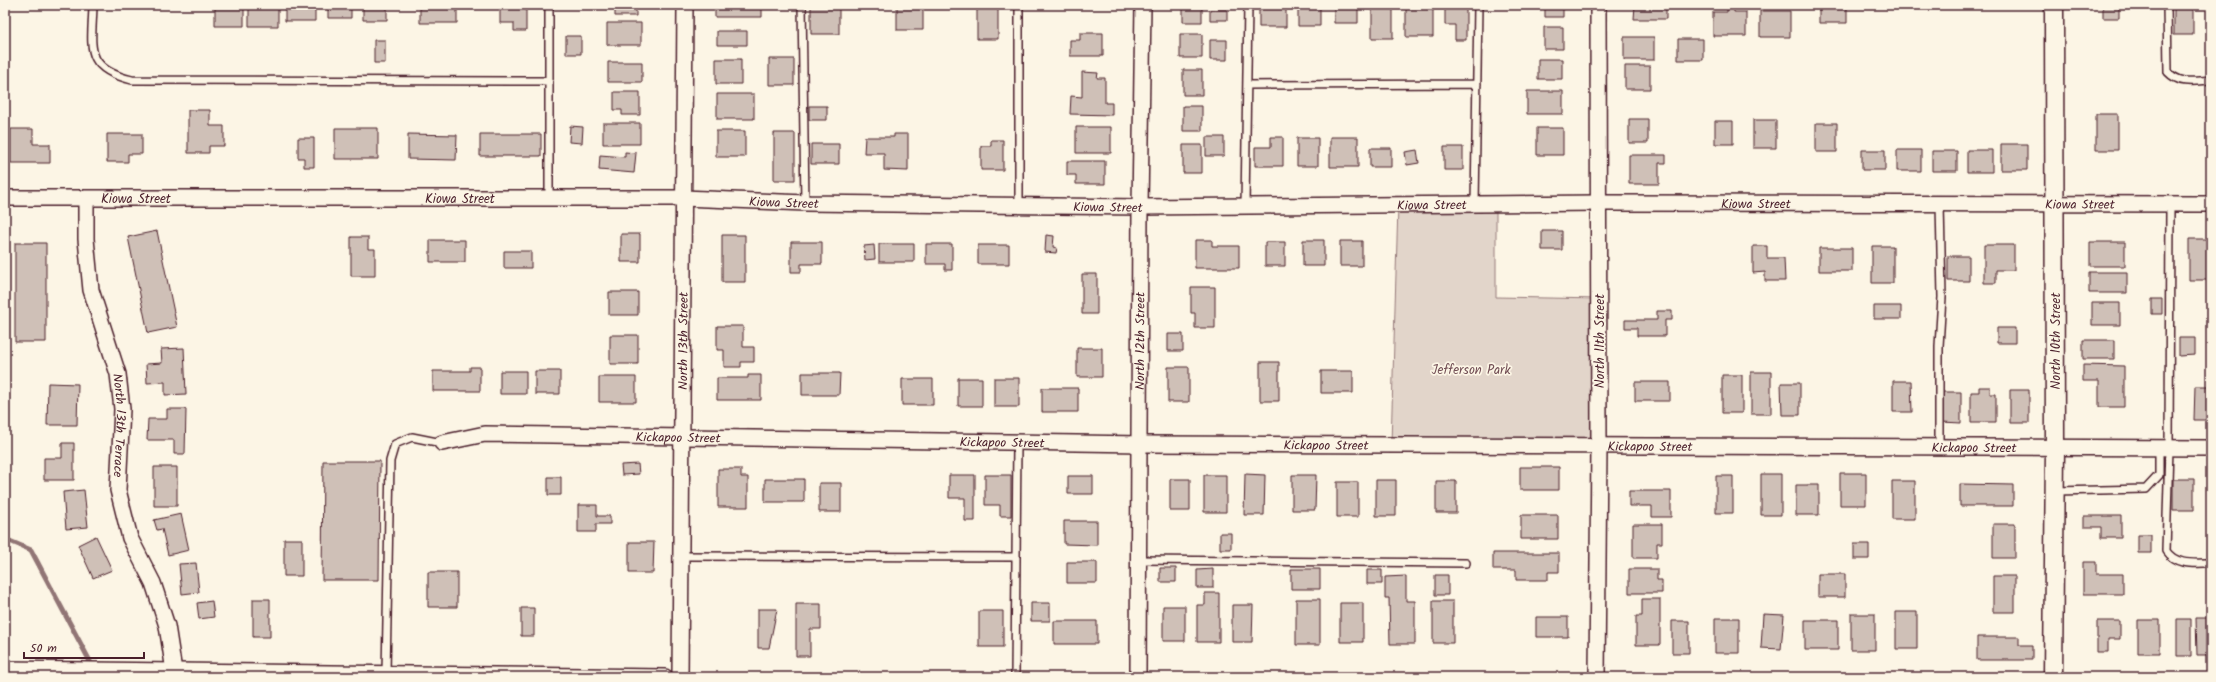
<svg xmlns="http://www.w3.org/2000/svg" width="2216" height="682" viewBox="0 0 2216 682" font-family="Kalam,sans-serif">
  <rect width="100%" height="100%" fill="#fcf5e5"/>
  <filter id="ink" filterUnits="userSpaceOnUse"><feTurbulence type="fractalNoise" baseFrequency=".025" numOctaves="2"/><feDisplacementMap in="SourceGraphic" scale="8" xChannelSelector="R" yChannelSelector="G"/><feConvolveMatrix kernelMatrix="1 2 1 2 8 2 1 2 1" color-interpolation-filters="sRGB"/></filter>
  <g filter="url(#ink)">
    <path fill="#e2d5ca" stroke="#967a7a" d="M1496,205V297L1599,299V446L1391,444L1398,206Z"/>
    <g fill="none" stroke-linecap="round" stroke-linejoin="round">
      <path stroke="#917474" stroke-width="5" d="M5,539L31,550L93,667"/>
    </g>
    <path fill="#cfc0b7" stroke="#4a1f2b" d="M215,5H244V26H215Z
      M249,5H278V26H249Z
      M285,5H315V21H285Z
      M335,5H351V18H328V8H335Z
      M363,5H387V20H363Z
      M420,5H457V23H420Z
      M500,5H526V31H514V23H500Z
      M615,5H636V16H615Z
      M715,5H762V17H715Z
      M811,5H839V34H811Z
      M897,5H923V30H897Z
      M977,5H998V39H977Z
      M1183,5H1202V22H1183Z
      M1259,5H1286V27H1259Z
      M1334,5H1358V23H1334Z
      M1406,5H1433V37H1406Z
      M1445,5H1466V40H1455V25H1445Z
      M1545,5H1563V17H1545Z
      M1635,5H1666V19H1634Z
      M1727,5H1734V12H1746V36H1713V12H1727Z
      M1819,5H1847V23H1819Z
      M2092,5H2119V18H2103V7H2092Z
      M2174,5H2193V35H2174Z
      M1372,6H1393V38H1372Z
      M1298,7H1320V26H1298Z
      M1210,10H1227V20H1210Z
      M1760,11H1790V37H1760Z
      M607,23H641V45H607Z
      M1544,27H1563V49H1544Z
      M717,31H747V45H717Z
      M1080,33H1103V56H1070V40H1080Z
      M1180,34H1202V58H1180Z
      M566,36H581V54H566Z
      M1624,37H1654V60H1624Z
      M1678,39H1703V60H1678Z
      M374,40H385V63H374Z
      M1210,40H1227V60H1210Z
      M716,59H741V84H716Z
      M769,59H794V85H769Z
      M1538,59H1562V79H1538Z
      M608,62H642V82H608Z
      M1625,66H1650V89H1625Z
      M1183,70H1202V95H1183Z
      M1082,72L1098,73L1097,78H1105V103H1112V115L1070,114L1071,96L1082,97Z
      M1527,91H1563V114H1527Z
      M614,92H640V115H622V110H614Z
      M717,94H754V119H717Z
      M809,106H827V120H809Z
      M1183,106H1202V131H1183Z
      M188,110H210V126H224V146H209V153H188Z
      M2096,114H2118V150H2096Z
      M1629,119H1648V143H1629Z
      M1753,120H1776V148H1753Z
      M1715,121H1733V144H1715Z
      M603,123H640V144H603Z
      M1816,123H1837V152H1816Z
      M570,126L583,127L582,143L569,142Z
      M1076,127H1111V153H1076Z
      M335,128H378V159H335Z
      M1537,128H1563V155H1537Z
      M11,129H33V144H50V163H11Z
      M716,131H745V157H716Z
      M774,133H795V180H774Z
      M107,134H142V154H128V162H107Z
      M408,134L457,135L456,160L408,159Z
      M480,134H541V156H480Z
      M894,134H908V171L884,170V153H864L865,137H894Z
      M1206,137H1224V156H1206Z
      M1271,137H1283V166H1255V147H1271Z
      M1330,137H1358V167H1330Z
      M298,138H314V167H304V158H298Z
      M1297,138H1318V166H1297Z
      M991,140H1003V170H981V146H991Z
      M811,144H839V164H811Z
      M2001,144H2027V170H2001Z
      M1183,145H1202V173H1183Z
      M1444,147H1463V170H1444Z
      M1370,148H1391V167H1370Z
      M1417,150L1419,163L1407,165L1405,152Z
      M1862,150H1885V170H1862Z
      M1897,150H1921V171H1897Z
      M1967,150H1992V172H1967Z
      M1932,151H1957V171H1932Z
      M625,152L636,153L634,173L599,170L600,155L625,157Z
      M1629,155H1666V163H1659V184H1629Z
      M1067,161H1105V184H1076V175H1067Z
      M157,231L177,327L148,333L128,237Z
      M1542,231H1562V250H1542Z
      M621,234H640V262H621Z
      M722,235H745V282H722Z
      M1046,235L1054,236L1053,247L1057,248L1056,253L1045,252Z
      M351,237H368V249H375V276H351Z
      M2189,239H2209V280H2189Z
      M430,240H465V262H430Z
      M1195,240H1212V246H1239V268H1195Z
      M1303,240H1324V266H1303Z
      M1340,241H1362V266H1340Z
      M791,242H822V264H801V272H791Z
      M1265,242H1285V266H1265Z
      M2090,242H2125V266H2090Z
      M15,243H46V342H15Z
      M879,244H914V262H879Z
      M926,244H952V270H945V264H926Z
      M874,245L875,259L865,260L864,246Z
      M978,245H1009V264H978Z
      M1984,245H2014V270H1996V283H1984Z
      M1753,246H1767V258H1784L1785,281H1765V272L1753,273Z
      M1872,246H1893V283H1872Z
      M1819,248H1852V271H1819Z
      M504,251H531V268H504Z
      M1948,256H1969V281H1948Z
      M2089,272H2127V293H2089Z
      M1082,274H1097V314H1082Z
      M1191,287H1215V328H1195V313H1191Z
      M609,292H638V315H609Z
      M2152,299H2162V314H2152Z
      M2092,303H2120V325H2092Z
      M1874,306H1901V319H1874Z
      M1657,311H1672V320H1665V336H1637V328H1625V320H1657Z
      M717,326H743V347H754V362H741V367H724V350H717Z
      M1997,328H2015V343H1997Z
      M1168,334H1183V351H1168Z
      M610,335H638V364H610Z
      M2179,338H2195V355L2179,356Z
      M2083,340H2114V359H2083Z
      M184,348L186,394L165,395V382L147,383L146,364L162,363L161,349Z
      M1077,348H1102V377H1077Z
      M1260,362H1279V401H1260Z
      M2083,365L2124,366V407H2099V381H2083Z
      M470,367H480V391H433V371H470Z
      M1168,367H1189V402H1168Z
      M500,371H526V394H500Z
      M535,371H560V394H535Z
      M1321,371H1353V393H1321Z
      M1751,372H1771V414H1751Z
      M802,373H840L839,395H802Z
      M748,375H761V400H717V378H748Z
      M1722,375H1742V413H1722Z
      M599,377H636V402H599Z
      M958,378H982V406H958Z
      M994,378H1019V407H994Z
      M902,379H933V405H902Z
      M1893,381H1911L1912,412H1893Z
      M1635,382H1670V401H1635Z
      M48,383L78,384L77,425H47Z
      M1781,383H1800V415H1782Z
      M2195,386H2211V420H2194Z
      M1979,387H1990V394H1996V422H1971V392H1979Z
      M1042,388H1078V412H1042Z
      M2010,390H2029V423H2010Z
      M1942,392H1961V423L1942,422Z
      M167,409H186L185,454H174V440H147L148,419H167Z
      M62,443H74V480H44V458H62Z
      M323,461H380L379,580H322Z
      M638,464L639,474L622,475L621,465Z
      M154,467H177V506H154Z
      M1520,467H1559V490H1520Z
      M718,469H741V477H748V507H718Z
      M1840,473H1866V505H1840Z
      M1245,474L1265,475L1264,515H1244Z
      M1761,474H1781V515H1761Z
      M949,475H975V521H965V498H949Z
      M985,475H1011V516H1000V505H985Z
      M1204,475H1226V512H1204Z
      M1292,475H1316L1315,510H1292Z
      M1068,476H1093V494H1068Z
      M1716,476H1733V513H1716Z
      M548,477H561V495H548Z
      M765,479H804V502H765Z
      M1170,479H1190V511H1170Z
      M2173,479H2194V510H2173Z
      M1376,480H1396V516H1376Z
      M1436,481H1456V513H1436Z
      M1892,481H1915V519H1892Z
      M1337,482H1358V517H1337Z
      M819,483H841V512H819Z
      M1960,484L2013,485V506H1960Z
      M1796,485H1819V515H1796Z
      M84,490L88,527L66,529L63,492Z
      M1629,491H1671V517H1652V506H1629Z
      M578,505H597V516H610V524H596V532H578Z
      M181,514L189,550L168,555L162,529L157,530L154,520Z
      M1521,515H1558V539H1521Z
      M2084,516H2121V538H2101V527H2084Z
      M1064,521H1097V545L1064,544Z
      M1633,524H1662V543H1657V558H1633Z
      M1993,524H2015V558H1993Z
      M1220,533H1231V549H1220Z
      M2138,535H2151V553H2138Z
      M96,536L112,570L93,578L78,545Z
      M284,539H302V576H284Z
      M629,542H654L653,573H629Z
      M1854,544H1869V559H1854Z
      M1493,553H1559V572H1548V580H1516V570H1493Z
      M1067,562H1097V583H1067Z
      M2083,562H2096V574H2123V594H2083Z
      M196,563L199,592L182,594L179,564Z
      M1160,568H1176V582H1160Z
      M1213,569V588H1197V570Z
      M1291,569H1320V589H1291Z
      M1629,569H1657V580H1662V593H1629Z
      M1367,570H1382V584H1367Z
      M428,572H457V607H428Z
      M1818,574H1845V597H1818Z
      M1435,575H1448V595H1435Z
      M1406,576V601H1415V644H1390L1389,598H1385V577Z
      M1993,576H2015V612H1993Z
      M1205,593H1219V642H1197V605H1205Z
      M253,599H270V637H253Z
      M1296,599H1320V645H1296Z
      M1642,599H1660V645H1636V616H1642Z
      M212,601L214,617L199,619L197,603Z
      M1433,601H1453V643H1433Z
      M1031,603H1050V621H1031Z
      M1340,603H1363V642H1340Z
      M796,604H821V629H810V656H796Z
      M1232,605H1253L1252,642H1232Z
      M1163,606H1185V641H1163Z
      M521,608H534V636H521Z
      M758,609H777L769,648H758Z
      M979,611H1003V647H979Z
      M1896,612H1917V649H1896Z
      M1763,614L1784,615L1781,649L1761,648Z
      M1851,614H1875V650H1851Z
      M1536,617H1568V637H1536Z
      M1715,618H1739V653H1715Z
      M2196,618H2211V655H2197Z
      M2177,619H2191V656H2177Z
      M1805,620H1838V650H1805Z
      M2138,620H2160V653H2138Z
      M1054,621H1097V644H1054Z
      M1672,621H1689V653H1672Z
      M2097,621H2120V639H2108V652H2097Z
      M1977,637H2019V645H2032V660H1977Z"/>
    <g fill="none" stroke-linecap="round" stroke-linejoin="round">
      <g stroke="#4a1f2b" stroke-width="10">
        <path id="service" d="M93,5C92,47 83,68 132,80L548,81
          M802,5L805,203
          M1019,5V205
          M2167,5L2168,72C2180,85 2195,81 2211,80
          M1247,85L1477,84
          M549,198V5
          M2170,204L2169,448L2166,551C2176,566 2195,563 2211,563
          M1475,205L1478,5
          M1245,206L1248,5
          M1939,447V346L1942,297L1940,204
          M2055,491L2146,489L2159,475V448
          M681,556L1016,557
          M1140,560L1466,563
          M386,673L390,461L395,444L412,437L442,443
          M1015,677L1017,443"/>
      </g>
      <g stroke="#4a1f2b" stroke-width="18">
        <g id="minor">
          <path id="s1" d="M5,198H683L805,203L1140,207L1599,203L2211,204"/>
          <path id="s2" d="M86,199V239L91,290L118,374L122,409L118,490L130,538L153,583L167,626L174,671"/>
          <path id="s3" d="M442,443L485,434L1141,444L2211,448"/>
          <path d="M5,669L665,677"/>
          <path id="s4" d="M680,677L685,5"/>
          <path id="s5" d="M1138,677L1140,207L1143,5"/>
          <path d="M1597,677L1599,446L1598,5"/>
        </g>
      </g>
      <g stroke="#4a1f2b" stroke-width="21">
        <path id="tertiary" d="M2053,677L2055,447L2054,5"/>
      </g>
      <use href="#service" stroke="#fcf5e5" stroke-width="7"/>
      <use href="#minor" stroke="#fcf5e5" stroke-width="15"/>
      <use href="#tertiary" stroke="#fcf5e5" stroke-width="18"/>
    </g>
  </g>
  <g text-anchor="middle" stroke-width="3.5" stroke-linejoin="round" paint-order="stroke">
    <g font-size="13" fill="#4a1f2b" stroke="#fcf5e5">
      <text dy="5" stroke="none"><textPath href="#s1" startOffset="131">Kiowa Street</textPath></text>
      <text dy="5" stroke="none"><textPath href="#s1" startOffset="455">Kiowa Street</textPath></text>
      <text dy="5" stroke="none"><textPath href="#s1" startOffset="779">Kiowa Street</textPath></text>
      <text dy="5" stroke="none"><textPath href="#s1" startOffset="1751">Kiowa Street</textPath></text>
      <text dy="5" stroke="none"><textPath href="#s1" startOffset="1427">Kiowa Street</textPath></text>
      <text dy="5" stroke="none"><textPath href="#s1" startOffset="2075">Kiowa Street</textPath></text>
      <text dy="5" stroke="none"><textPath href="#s1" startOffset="1103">Kiowa Street</textPath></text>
      <text dy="5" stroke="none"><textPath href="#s4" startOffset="336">North 13th Street</textPath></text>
      <text dy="5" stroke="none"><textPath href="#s5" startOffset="336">North 12th Street</textPath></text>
      <text transform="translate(1599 341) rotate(-90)" y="5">North 11th Street</text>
      <text transform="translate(2055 341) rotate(-90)" y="5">North 10th Street</text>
      <text dy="5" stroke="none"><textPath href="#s2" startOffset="231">North 13th Terrace</textPath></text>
      <text dy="5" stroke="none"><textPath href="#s3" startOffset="237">Kickapoo Street</textPath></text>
      <text dy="5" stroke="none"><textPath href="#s3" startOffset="561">Kickapoo Street</textPath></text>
      <text dy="5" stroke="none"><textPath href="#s3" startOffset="885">Kickapoo Street</textPath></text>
      <text dy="5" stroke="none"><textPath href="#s3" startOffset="1209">Kickapoo Street</textPath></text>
      <text dy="5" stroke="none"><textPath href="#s3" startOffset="1533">Kickapoo Street</textPath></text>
    </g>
    <g font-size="13" fill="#704c53" stroke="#fcf5e5">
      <text x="1471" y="374">Jefferson Park</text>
    </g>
  </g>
  <rect width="2216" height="682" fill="none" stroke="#fcf5e5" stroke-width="20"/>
  <rect x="10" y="10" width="2196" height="662" fill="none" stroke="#4a1f2b" stroke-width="1.5" filter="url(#ink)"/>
  <path d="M24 652v6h120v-6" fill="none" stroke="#4a1f2b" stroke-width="2"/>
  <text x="30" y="652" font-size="12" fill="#4a1f2b" stroke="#fcf5e5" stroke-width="3" paint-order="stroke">50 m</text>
</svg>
